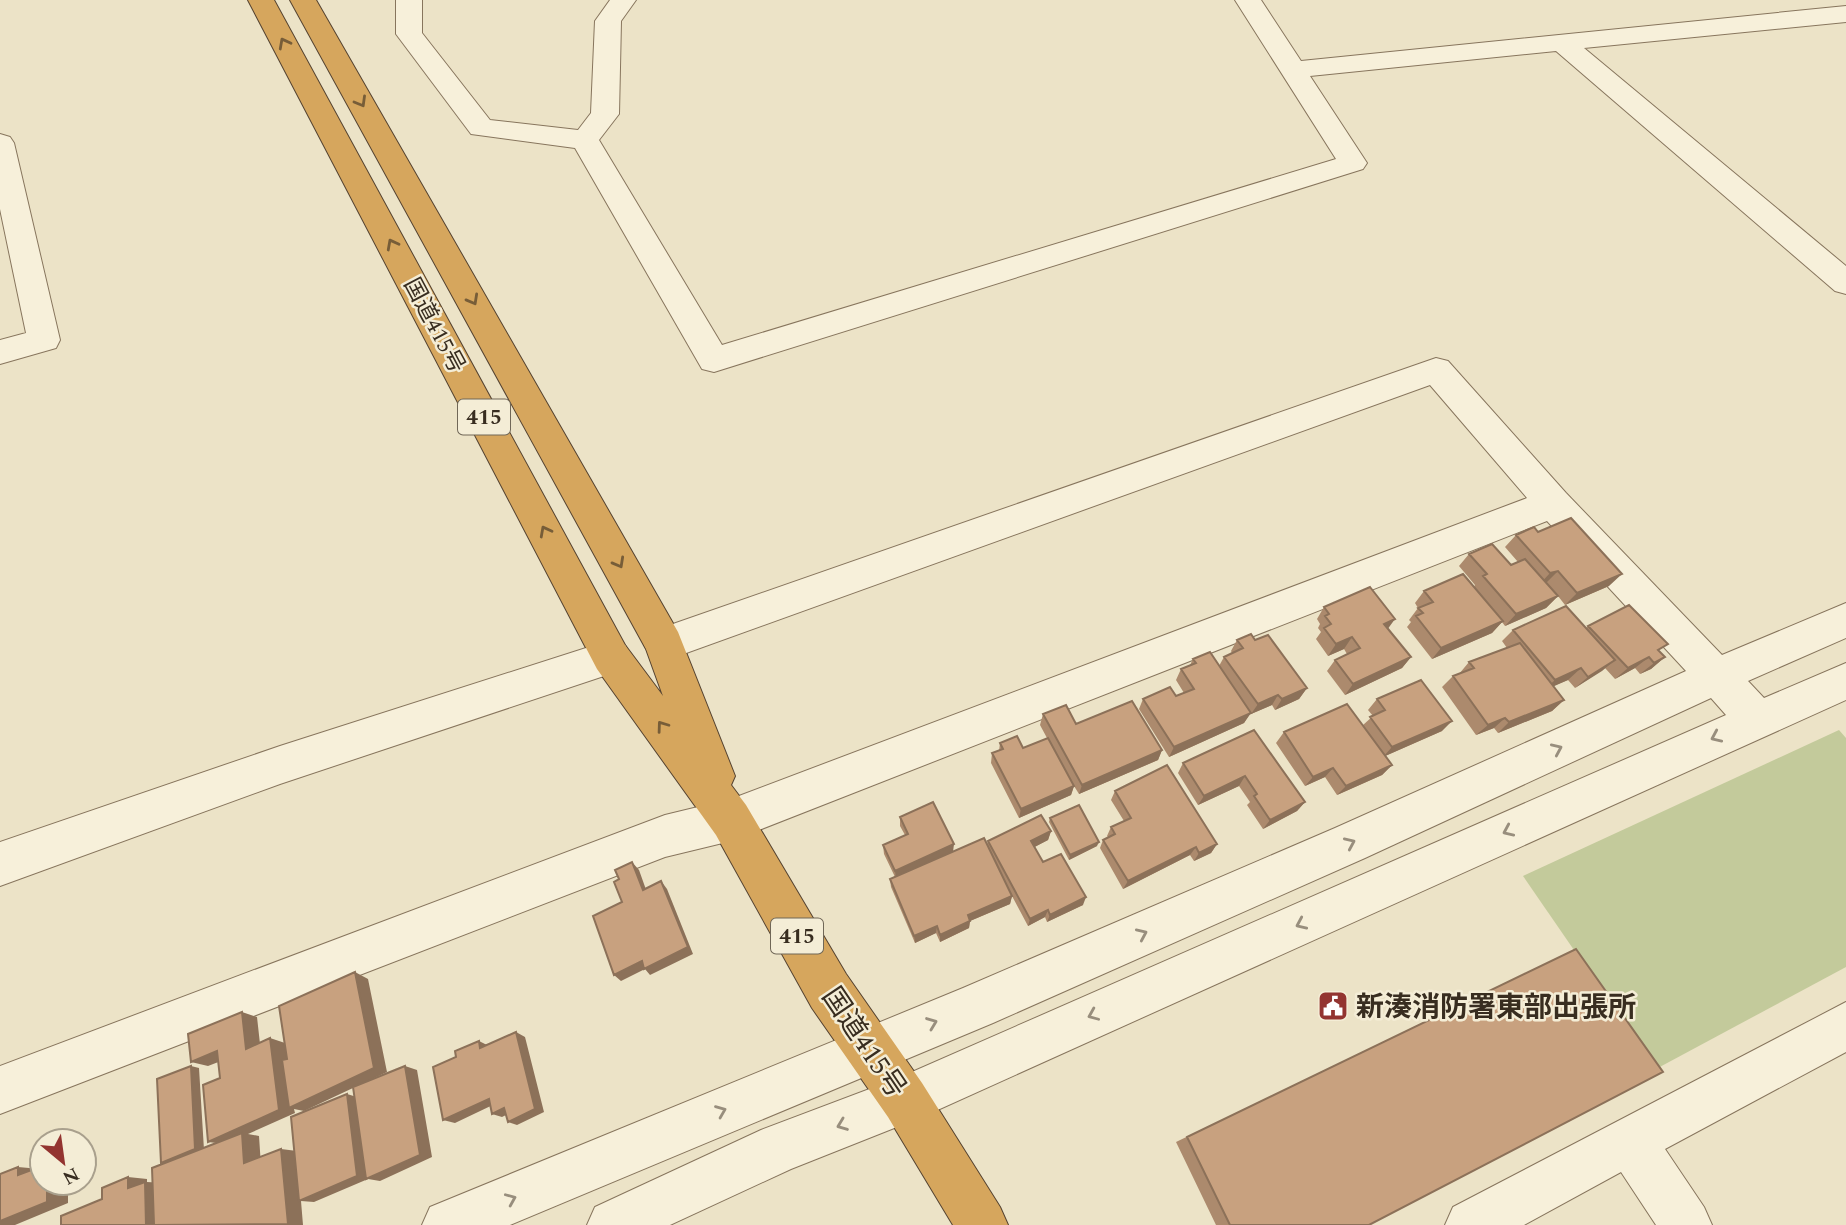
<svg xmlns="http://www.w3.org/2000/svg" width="1846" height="1225" viewBox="0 0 1846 1225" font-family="Spectral,'Noto Sans JP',serif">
  <rect width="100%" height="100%" fill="#ece3c7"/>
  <path fill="#c3ca9b" d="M1839,730L1846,738V967L1656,1069L1523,876Z"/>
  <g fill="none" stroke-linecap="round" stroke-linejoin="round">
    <g stroke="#87755d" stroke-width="2">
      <path id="minor" d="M396,0H422V33L490,120L578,130L591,113L595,21L610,0H636L621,21L619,114L599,140L722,345L1336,159L1235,0H1261L1301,61L1846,6V22L1584,48L1846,266V294L1835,291L1556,51L1310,76L1367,163L1363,169L714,372L702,369L575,148L471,134L396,34Z
        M0,134L10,137L14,143L60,340L56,348L0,364V340L26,333L0,209Z
        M1436,358L1448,361L1566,493L1722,655L1846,603V638L1748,681L1764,698L1846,663V700L922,1117L791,1169L670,1225H587L595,1207L761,1130L896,1079L1726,715L1711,698L1365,858L993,1023L510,1225H422L430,1207L963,988L1335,828L1686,671L1547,521L731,841L665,857L0,1114V1066L665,815L731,799L1527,498L1430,385L664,661L650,656L644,644L650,632Z
        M611,640L625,645L631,657L625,669L280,784L0,886V842L280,746Z
        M1846,1002V1052L1665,1149L1704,1207L1712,1225H1656L1621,1172L1524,1225H1445L1453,1207Z"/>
    </g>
    <g stroke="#554331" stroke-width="2">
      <path id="highway" d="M248,0H274L625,645L663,696L646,649L290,0H316L678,632L735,776L731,785L746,805L846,974L922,1083L1000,1207L1008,1225H953L888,1117L812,1008L716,835L597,669Z"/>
    </g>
    <use href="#minor" fill="#f7f0da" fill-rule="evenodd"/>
    <use href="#highway" fill="#d6a65d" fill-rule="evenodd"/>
  </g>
  <path fill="#ac8a6d" d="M1538,532L1609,586L1565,605L1558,596L1546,608L1505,626L1502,622L1492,633L1432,659L1407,627L1411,622L1409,620L1418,608L1415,603L1424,591L1474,587L1475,585L1459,566L1469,554L1511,565L1518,562L1505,547L1516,535Z
    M1324,607L1388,629L1411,657L1402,668L1345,695L1327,671L1335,660L1347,654L1344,649L1328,656L1316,639L1321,632L1318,628L1320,624L1317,619Z
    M1588,626L1659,651L1665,657L1651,669L1640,674L1635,668L1615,679L1605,668L1575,688L1568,680L1553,686L1564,700L1552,711L1498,733L1494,728L1476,735L1442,687L1453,676L1459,674L1469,662L1507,648L1502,641L1513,630L1586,628Z
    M1237,640H1255L1307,688L1299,699L1275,710L1272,705L1251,714L1250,713L1244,723L1169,757L1139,709L1143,699L1176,696L1184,693L1176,680L1181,669L1190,665L1193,659L1219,666L1224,657L1232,653L1231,651Z
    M1377,699L1442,731L1385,756L1392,765L1382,775L1337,795L1325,777L1305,786L1276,743L1284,732L1363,725L1373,716L1368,710Z
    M1043,714L1076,724L1162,750L1158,760L1079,794L1074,786L1071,795L1019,818L991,763L992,753L999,751L1000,743L1023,748L1047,738L1040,725Z
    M1254,730L1305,802L1297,811L1263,829L1247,805L1250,802L1239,786L1198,805L1178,773L1183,763Z
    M1115,791L1217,844L1211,853L1194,861L1190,855L1123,889L1100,848L1103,840L1108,837L1107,836L1111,827L1124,821L1111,800Z
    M900,817L953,852L987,845L988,841L1051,831L1048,840L1034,847L1043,862L1083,905L1047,922L1045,917L1028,926L1012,896L1010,904L970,921L969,928L940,942L936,933L915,943L891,887L890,879L895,877L884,854L883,845L905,835L900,826Z
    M1050,818L1097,846L1069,860L1049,822Z
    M1576,949L1369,1225H1216L1176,1142Z"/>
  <path fill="#8c7159" d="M1558,571L1546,583L1538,586L1550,573Z
    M1622,574L1609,586L1565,605L1577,593Z
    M1558,596L1546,608L1505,626L1516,614Z
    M1395,619L1387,630L1384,624Z
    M1503,621L1492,633L1432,659L1441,648Z
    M1352,637L1344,649L1328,656L1336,644Z
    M1411,657L1402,668L1345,695L1353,684Z
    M1649,657L1635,668L1615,679L1628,668Z
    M1665,657L1651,669L1640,674L1654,663Z
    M1615,660L1602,671L1575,688L1588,677Z
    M1581,668L1568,680L1543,691L1555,680Z
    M1307,688L1299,699L1275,710L1282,699Z
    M1278,695L1272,705L1251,714L1258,704Z
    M1564,700L1552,711L1498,733L1509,722Z
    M1251,713L1244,723L1169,757L1174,747Z
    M1505,718L1494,728L1476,735L1488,725Z
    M1452,721L1442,731L1383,757L1392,747Z
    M1162,750L1158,760L1079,794L1082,785Z
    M1392,765L1382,775L1337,795L1346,786Z
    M1333,768L1325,777L1305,786L1313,777Z
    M1245,776L1239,786L1198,805L1204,796Z
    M1074,786L1071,795L1019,818L1021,809Z
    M1305,802L1297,811L1263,829L1270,820Z
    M1051,831L1048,840L1029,850L1031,841Z
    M1099,842L1097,846L1069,860L1070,855Z
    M954,844L953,852L896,879L895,871Z
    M1217,844L1211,853L1194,861L1199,853Z
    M1196,847L1190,855L1123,889L1128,881Z
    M632,862L639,870L649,898L643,890Z
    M661,881L667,889L693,954L650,975L645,969L621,981L614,975Z
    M1012,896L1010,904L970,921L969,928L940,942V935L968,915Z
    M1086,897L1083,905L1047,922L1050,915Z
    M1048,910L1045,917L1028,926L1030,919Z
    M937,926L936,933L915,943L914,936Z
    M355,972L368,979L387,1072L304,1111L294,1109L295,1113L248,1134L259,1136L261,1166L244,1163L225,1144L208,1142L270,1038L285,1043Z
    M242,1012L257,1017L261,1053L246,1049Z
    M516,1032L525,1037L544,1112L517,1125L508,1122Z
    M479,1041L489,1046L480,1048Z
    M217,1051L234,1056L208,1066L191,1062Z
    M191,1066L199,1068L204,1150L170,1164L161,1163Z
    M405,1066L417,1070L432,1157L380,1181L368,1179L314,1202L301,1201L303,1225H286L281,1149L297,1151L347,1094L360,1098Z
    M489,1099L499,1102L455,1123L443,1120Z
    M504,1108L514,1111L502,1117L492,1114Z
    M18,1167L40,1169L18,1175Z
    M128,1177L147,1179V1182L164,1183L165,1225H146L128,1188Z
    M47,1183H68V1203L15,1225H0V1221Z"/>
  <path fill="#c8a17f" stroke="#8c7159" stroke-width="2" d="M1571,518L1622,574L1577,593L1558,571L1550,573L1516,535L1534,527L1538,532Z
    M1492,544L1511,565L1525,559L1558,596L1516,614L1483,576L1487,574L1469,554Z
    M1463,574L1503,621L1441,648L1416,616L1423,613L1418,608L1433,602L1424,591Z
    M1370,587L1395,619L1384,624L1411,657L1353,684L1335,660L1360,648L1352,637L1336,644L1324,628L1331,624L1325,616L1329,614L1324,607Z
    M1629,605L1668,644L1658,650L1665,657L1654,663L1649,657L1628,668L1588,626Z
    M1566,606L1615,660L1588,677L1581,668L1555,680L1513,630Z
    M1251,634L1255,640L1268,635L1307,688L1282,699L1278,695L1258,704L1224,657L1243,648L1237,640Z
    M1520,643L1564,700L1509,722L1505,718L1488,725L1453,676L1474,668L1469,662Z
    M1210,652L1251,713L1174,747L1143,699L1170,687L1176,696L1194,689L1181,669L1196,663L1193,659Z
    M1421,680L1452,721L1392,747L1370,717L1385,710L1377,699Z
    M1132,701L1162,750L1082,785L1043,714L1066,705L1076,724Z
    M1347,704L1392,765L1346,786L1333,768L1313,777L1284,732Z
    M1254,730L1305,802L1270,820L1254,796L1257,794L1245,776L1204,796L1183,763Z
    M1017,736L1023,748L1048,738L1074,786L1021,809L992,753L1003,749L1000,743Z
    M1167,765L1217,844L1199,853L1196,847L1128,881L1103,840L1115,834L1111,827L1131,818L1115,791Z
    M933,802L954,844L895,871L883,845L908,834L900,817Z
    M1079,805L1099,842L1070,855L1050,818Z
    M1041,815L1051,831L1031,841L1043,862L1061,854L1086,897L1050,915L1048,910L1030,919L988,841Z
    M984,838L1012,896L968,915L970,921L940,935L937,926L914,936L890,879Z
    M632,862L643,890L661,881L688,947L644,969L642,961L614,975L593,916L622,902L614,882L619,879L615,870Z
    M1576,949L1663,1072L1369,1225H1230L1187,1137Z
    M355,972L374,1068L289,1108L282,1060L287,1059L279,1006Z
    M242,1012L246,1049L270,1038L279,1110L208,1142L203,1085L220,1078L217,1051L191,1062L188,1034Z
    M516,1032L535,1109L508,1122L504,1108L492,1114L489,1099L443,1120L433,1067L456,1057L455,1051L479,1041L480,1048Z
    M191,1066L195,1149L161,1163L157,1079Z
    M405,1066L420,1155L366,1179L353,1087Z
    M347,1094L357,1176L299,1201L291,1117Z
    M242,1133L244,1163L281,1149L288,1224L154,1225L152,1168Z
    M42,1166V1183H47V1202L0,1221V1174L18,1167V1175Z
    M128,1177V1188L145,1182L146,1225H61V1216L102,1199V1188Z"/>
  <defs><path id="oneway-chevron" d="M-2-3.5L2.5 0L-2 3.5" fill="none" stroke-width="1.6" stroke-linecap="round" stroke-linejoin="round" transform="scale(1.75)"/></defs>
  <g stroke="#775d38">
    <use href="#oneway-chevron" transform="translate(284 43) rotate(-118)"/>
    <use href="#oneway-chevron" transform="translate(361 102) rotate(60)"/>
    <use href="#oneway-chevron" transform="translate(392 244) rotate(-118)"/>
    <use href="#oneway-chevron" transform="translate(473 300) rotate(61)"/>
    <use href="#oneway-chevron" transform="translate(545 531) rotate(-118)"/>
    <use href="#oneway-chevron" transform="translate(619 563) rotate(61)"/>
    <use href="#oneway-chevron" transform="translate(662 726) rotate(-126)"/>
  </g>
  <g stroke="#988e7d">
    <use href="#oneway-chevron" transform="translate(1716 737) rotate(156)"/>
    <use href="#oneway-chevron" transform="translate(1557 749) rotate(-24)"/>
    <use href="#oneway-chevron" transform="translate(1508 831) rotate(156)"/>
    <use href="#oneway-chevron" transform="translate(1350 843) rotate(-24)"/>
    <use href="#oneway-chevron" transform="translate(1301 924) rotate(156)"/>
    <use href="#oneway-chevron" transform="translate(1142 934) rotate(-24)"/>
    <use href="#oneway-chevron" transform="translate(1093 1015) rotate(157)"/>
    <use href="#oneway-chevron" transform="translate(932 1023) rotate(-21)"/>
    <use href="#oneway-chevron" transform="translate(721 1111) rotate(-22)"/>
    <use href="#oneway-chevron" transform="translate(842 1125) rotate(159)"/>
    <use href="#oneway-chevron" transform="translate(511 1199) rotate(-23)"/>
  </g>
  <defs>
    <g id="civic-square" transform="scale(1.575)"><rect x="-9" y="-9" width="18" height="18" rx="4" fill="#933430" stroke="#f4edd6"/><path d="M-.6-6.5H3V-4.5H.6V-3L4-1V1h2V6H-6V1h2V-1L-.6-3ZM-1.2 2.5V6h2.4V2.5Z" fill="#fff"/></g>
  </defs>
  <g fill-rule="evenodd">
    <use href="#civic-square" x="1333" y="1006"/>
  </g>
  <g text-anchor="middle" stroke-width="5" stroke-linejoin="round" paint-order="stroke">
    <g fill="#f4edd6" stroke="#706757" stroke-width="2">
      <rect x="458" y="399.5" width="52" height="35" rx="5"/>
      <rect x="771" y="918.5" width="52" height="35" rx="5"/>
    </g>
    <g font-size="21" font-weight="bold" fill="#382d20">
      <text x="484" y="424">415</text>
      <text x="797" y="943">415</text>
    </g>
    <g font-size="23" fill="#382d20" stroke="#f4edd6">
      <text transform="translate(435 325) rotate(62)" y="8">国道415号</text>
    </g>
    <g font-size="28" font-weight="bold" fill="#382d20" stroke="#f4edd6" text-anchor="start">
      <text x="1356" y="1016">新湊消防署東部出張所</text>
    </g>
    <g font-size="28" fill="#382d20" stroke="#f4edd6">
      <text transform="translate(865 1042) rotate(56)" y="10">国道415号</text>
    </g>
  </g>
  <g transform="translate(63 1162) rotate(151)"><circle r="33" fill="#f4edd6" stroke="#a9a08d" stroke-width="2"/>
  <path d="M0-5L12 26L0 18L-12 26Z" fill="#933430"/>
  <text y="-10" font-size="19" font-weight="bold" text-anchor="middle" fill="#382d20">N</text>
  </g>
</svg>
